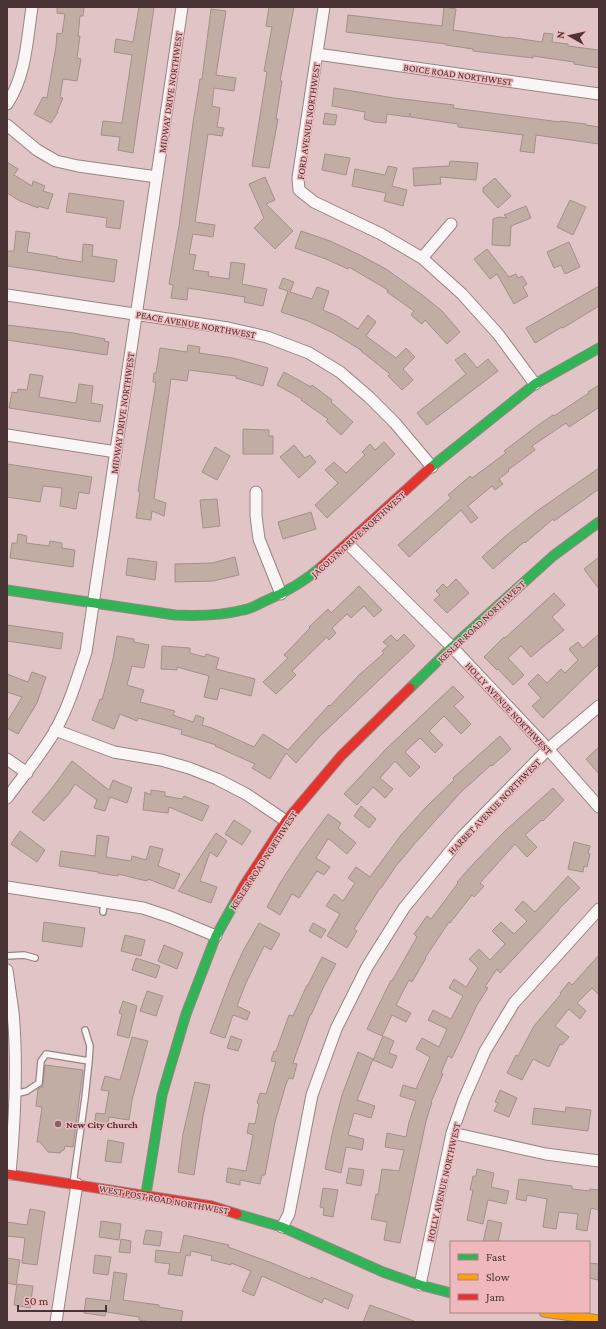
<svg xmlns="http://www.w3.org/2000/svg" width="606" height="1329" viewBox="0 0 606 1329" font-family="'Crimson Pro',serif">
  <rect width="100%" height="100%" fill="#e1c5c6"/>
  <path fill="#c1ada4" stroke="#a2908a" d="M57,7H84L83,16H80L78,36H80L77,58L81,59L77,81L63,79L60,97L63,98L57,112H58L51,123L34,114L43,97L47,98L56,46L57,33L62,34L65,14L57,13Z
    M139,7H154L133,153L118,150L120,137L101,135L103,121L122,123L132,55L114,52L116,39L133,42Z
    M269,7H294L280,81H282L276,119H278L269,168L252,166L267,72L264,71L272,27L266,26Z
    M444,7L456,9L453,30L508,38V37L542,42L544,33L553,34L552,42L568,44V46L599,50V68L574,64V62L533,56V58L498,54L473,51V49L446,45V44L346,32L348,15L442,26Z
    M211,9L226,11L216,75L236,78L234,91L214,88L212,106L220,108L217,127L224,128L222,136L208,134L195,222L215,225L213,237L193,234L189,254L196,255L193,270L209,272L208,276L229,279L231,262L245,264L242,284L267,289L263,306L244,302L245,297L188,288L187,300L171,298L173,285L169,284L179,226L193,123L200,79H202Z
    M334,88L394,98L454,105L453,108L560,122V121L586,124V125L599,127V144L536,135L534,153L520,151L523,135L458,127V124L410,117V113L409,117L387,114L386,123L374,122L364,119L365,112L332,106Z
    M325,113L337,115L335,125L323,124Z
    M325,154L350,158L346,175L322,170Z
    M450,161L478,163L476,180L440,177L441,184L414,186L413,168L449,166Z
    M7,162L18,169L14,175L32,186L33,181L45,186L43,191L53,194L48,209L38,206V208L20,201L7,193Z
    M388,166L397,168L392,186L407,190L403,206L384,201L386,193L352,186L355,169L385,175Z
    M265,177L275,200L266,204L293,231L275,249L254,228L264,218L249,184Z
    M495,178L511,196L498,208L483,192V188Z
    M69,193L124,201L120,229L106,227L107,218L66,212Z
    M570,200L586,207L573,235L557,227Z
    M526,206L531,218L511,226L510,246L492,245L493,219L499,217L507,218L504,215Z
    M16,231L30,233L27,252L58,257L57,258L82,262L83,244L93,245L92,256L117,260L114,282L7,266V251H14Z
    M301,231L330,241L360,255L386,269L421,294L442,311L460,332L447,344L425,320L422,324L419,322L411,315L414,311L387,292L388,290L349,267L348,269L326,259L295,248Z
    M569,242L580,267L565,274L561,265L554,268L547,252Z
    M487,249L509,277L516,274L518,278L522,276L527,284L523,287L528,296L514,304L497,274L490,279L474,259Z
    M283,278L294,282L290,292L312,299L317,287L329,291L323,310L339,317L358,329L368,315L376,322L366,336L396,358L406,348L415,357L403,369L413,380L402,390L388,376L390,374L361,351V350L333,333L308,321L281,312L288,291L279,288Z
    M599,286V306L563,328L562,327L535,343L526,328Z
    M7,325L73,333L105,339L104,341L109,342L107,355L7,340Z
    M188,345L200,347L199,353L233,358L268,368L263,386L236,378V376L189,370L187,381L171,379L154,499L166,503L164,516L152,511L151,520L136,518L140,492L138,491L156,383L153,382L154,373H156L160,348L187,352Z
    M465,353L477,368L488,359L498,371L427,425L417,413L466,374L455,360Z
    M284,372L311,387L312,385L332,400L331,402L353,422L341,435L326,421L328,419L301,400L302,399L277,385Z
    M30,374L43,376L39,397L76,403L79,384L93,386L91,403L103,405L100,422L9,408L12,392L17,393L18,389L27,390Z
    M599,385V410L598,408L569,427L566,423L532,446L535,450L508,470L509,471L499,479L503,484L495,490L492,486L468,506L478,518L471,523L461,510L409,557L398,545L451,498L448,495L470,476L472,478L506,453L504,451L537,426L553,415L554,416L589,393L588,392Z
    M243,429L269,430V436H273V454H243Z
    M384,442L395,454L327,518L315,505L338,483L325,470L334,462L346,473L365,455L362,452L370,444L375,450Z
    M294,445L305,458L310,455L316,462L299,478L280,457Z
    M215,447L230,456L217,480L202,472Z
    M7,464L92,477L89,494L79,492L76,509L60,506L62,488L43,486L40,502L7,497Z
    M599,468V489L554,521L553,519L525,543L524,542L493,569L482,557L508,534L537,511Z
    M217,499L220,526L203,528L200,500Z
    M311,512L316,529L283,539L278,522Z
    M18,534L27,536L26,543L49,546L50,541L62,543V548L75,550L73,567L10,558L12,543H17Z
    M235,557L239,575L213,581L175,582V564L212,563Z
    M599,557V589L584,569Z
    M128,558L157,562L155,580L126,575Z
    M456,579L469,593L447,613L434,600L440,595L436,591L443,584L447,588Z
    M359,586L382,610L374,617L364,606L351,618L347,614L332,628L336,633L329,640L327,637L292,671L296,675L276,694L263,682L288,658L284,655L310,628L309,627L328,609L331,613Z
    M554,593L565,605L552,617L564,630L544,646L531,657L521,646L508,658L524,675L513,685L498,669L497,670L484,657L504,637L505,638Z
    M7,625L63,633L61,649L7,641Z
    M404,634L415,646L319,737L296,763L286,753L270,779L252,768L255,764L215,746L216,745L181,734L182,730L138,718L137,721L120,714L114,729L92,720L100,699L102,700L113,659L117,636L134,639V642L149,645L144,668L132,666L127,685L144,690L140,702L175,711L173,715L193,722L196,715L204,718L202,725L212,728L254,747L263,734L288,750L329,705L330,706L359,675L384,653L382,651L388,646L383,642L391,635L397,641Z
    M599,634V664L543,718L532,706L541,698L528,684L538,674L547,683L561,669L565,673L578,660L569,649L578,642L583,648Z
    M162,646L190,648V653L205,657L206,654L219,658L216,669L255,679L251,696L220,688L217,700L204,697L209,676L177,667V670L161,669Z
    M32,672L46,677L37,703L18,734L7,728V722L22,697L7,692V674L28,682Z
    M453,686L464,697L454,706L471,724L461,734L444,716L429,731L443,745L435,753L420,738L405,752L420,767L410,777L395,761L380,778L393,789L385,798L373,787L357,805L344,794L386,749Z
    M500,736L511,749L492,766L491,765L461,792L417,841L396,866L381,888H380L354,929L357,931L347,948L327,936L340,914L326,906L334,894L343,901L355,883L348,878L356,867L370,877L401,835L426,807L454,780L453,778Z
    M599,747V774L586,759Z
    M72,761L109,790L113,780L132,788L127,803L110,797L105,811L94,808L97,800L75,784L68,795L44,821L32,812L52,788Z
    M553,788L564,800L543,821L542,820L525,835L537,847L527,857L515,844L480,883L484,886L474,897L472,895L450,923L449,922L425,958H426L412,982L409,980L396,1005L411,1013L406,1022L392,1015L382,1036L367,1029L391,980L392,981L417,937L414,934L427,916L431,919L458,883L457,882L475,862L506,830Z
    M151,790L165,792V796L182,799L184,796L209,806L202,821L169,807L168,813L143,810L145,792L151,795Z
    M361,806L376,819L369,828L354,816Z
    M328,814L341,823L338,828L356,843L347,854L329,839H328L316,858L330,867L324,875L317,871L299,898L292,894L280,915L267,907L280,883L301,851Z
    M234,820L251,831L242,845L225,834Z
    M20,831L45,850L37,862L11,844Z
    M216,833L227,841L217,857L210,852L200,881L217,887L211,903L178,891Z
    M97,835L109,837L106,857L131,861L132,856L146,860L150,846L163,849L158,866L180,874L174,889L148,879L147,881L118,874V876L98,873V872L59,866L61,851L95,856Z
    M574,842L590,846L588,853L590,854L587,867L584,866L583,872L568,869Z
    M568,876L580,888L558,910H559L500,973L497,969L485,987L488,988L477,1005L452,1058L448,1056L441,1073L443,1074L431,1102H432L426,1121L400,1243L384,1240L387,1222L371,1219L374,1205L376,1194L378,1195L382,1169L399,1171L404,1150L385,1147L387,1133L406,1137L409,1122L416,1101L400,1096L403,1085L416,1089L430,1057L416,1049L422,1038L439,1047L447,1029L428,1020L433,1010L451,1019L463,996L449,988L454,979L466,987L478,968L469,959L479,949L490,960L505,944L492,931L501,922L514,934L527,921L515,910L523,901L535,912Z
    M44,922L85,928L82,947L42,941Z
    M259,923L280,934L271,950L264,946L246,983L237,1006L250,1012L247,1020L233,1015L225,1038L210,1033L230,980L243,951Z
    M313,923L326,930L321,938L309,931Z
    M125,935L145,940L141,956L121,951Z
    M164,945L183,953L177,969L158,961Z
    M599,955V995L592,988L577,1003L586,1011L580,1019L569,1009L555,1026L569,1037L562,1045L560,1044L549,1067L533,1059L522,1080L507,1073L516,1055L518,1056L534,1026L561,994L560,993L569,982L572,985Z
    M322,957L336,964L324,986L311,1015H310L295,1057L293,1063L297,1064L293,1079L289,1078L286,1084L275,1122L265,1175H262L260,1184L240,1180V1185L226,1182L228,1168L246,1171L253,1135L247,1133L249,1123L255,1124L259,1104L257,1103L260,1093L266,1094L276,1062L271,1061L274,1051H276L289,1015L293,1016L307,985H308Z
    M136,958L160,966L156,978L132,970Z
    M147,991L163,996L156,1016L140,1011Z
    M123,1001L137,1006L129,1038L117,1035L122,1014L119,1013Z
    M231,1036L242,1040L238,1051L227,1048Z
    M383,1036L394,1041L389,1053L397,1056L392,1068L373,1060Z
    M132,1037L148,1041L132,1100L129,1120L109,1117L107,1127L94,1125L96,1113L105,1114L109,1091L101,1090L105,1076L120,1080Z
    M358,1052L373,1059L357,1100L375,1106L371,1118L354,1113L348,1135L364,1139L362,1150L346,1147L341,1173L325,1169L333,1130L342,1095Z
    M45,1065L83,1070L73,1147L65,1146L64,1150L61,1151L60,1153L48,1152L40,1142H37L42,1107L36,1106L38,1089L42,1087L43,1084Z
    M195,1082L210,1085L203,1116L194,1175L178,1172L183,1134Z
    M500,1090L517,1098L509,1117L494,1111L498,1103L495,1102Z
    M566,1107L591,1110L588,1131L532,1124L534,1108L565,1112Z
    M108,1140L124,1143L121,1163L105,1161Z
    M349,1168L364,1170L361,1186L346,1183Z
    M477,1169L494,1173L491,1187L509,1191L506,1204L488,1200L483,1224L467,1220L473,1190H470L473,1176H476Z
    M519,1179L572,1186V1189L590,1191V1189L599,1190V1210L591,1208L587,1231L576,1229L578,1214L559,1212L556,1229L543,1227L547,1199L527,1195L526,1201L516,1199Z
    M323,1188L338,1190L333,1217L323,1215L324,1208L320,1207Z
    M30,1209L45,1212L37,1265L22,1263L25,1238L7,1236V1222L27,1225Z
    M488,1220L502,1223L498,1242H483Z
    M101,1221L121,1224L119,1240L99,1237Z
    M146,1230L162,1232L160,1246L143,1244Z
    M184,1235L229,1245L228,1247L272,1263L310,1279L311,1277L353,1295L348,1309L324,1298L322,1303L262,1276L254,1296L242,1291L251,1271L231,1263V1265L211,1260L212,1256L191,1251L190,1256L186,1255L182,1276L168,1274L170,1264L155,1262L156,1250L180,1253Z
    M121,1239L131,1241L130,1253L119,1252Z
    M95,1255L111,1257L108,1275L93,1273Z
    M7,1258L20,1260L16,1285L7,1283Z
    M589,1263L599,1264L598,1280L589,1278Z
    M114,1272L127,1274L123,1300L159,1305V1307L183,1311L181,1322H151L139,1320V1317L106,1312L105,1316L84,1313L86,1298L110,1301Z
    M17,1284L33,1286L30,1308L14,1305Z
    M370,1305L414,1321V1322H363Z"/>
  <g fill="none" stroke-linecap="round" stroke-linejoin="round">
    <g stroke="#988384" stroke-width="8">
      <path id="lane" d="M103,912L104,902
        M7,956L24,955L35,958
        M15,1094L27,1091L39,1083L41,1061L46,1054L89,1061
        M73,1184L85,1098L89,1061L90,1046L85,1030"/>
    </g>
    <g stroke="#988384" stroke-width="13">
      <path id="street" d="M324,7L298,178L299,190L314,202L381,234L422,258L462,294L498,334L535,384
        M317,54L599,94
        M7,104C26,76 27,40 32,7
        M7,125L37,150L56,161L78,166L157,177
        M422,258L451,224
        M7,295L228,328L267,337L309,353L340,372L369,397L395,423L432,467
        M7,435L116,452
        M256,492V516L259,539L281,594
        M348,544L452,647L548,749L599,807
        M55,730L114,752L161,760L189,768L217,779L246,794L286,821
        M7,759L27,773
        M7,798C23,776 41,755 55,731C69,706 77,679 86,652L182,7
        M7,887L143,908L170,917L216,936
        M7,970C9,984 11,998 13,1012C18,1066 15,1120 10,1174
        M452,1133L546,1154L599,1161
        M282,1227L289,1214L312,1095L336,1029L367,967L404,908L461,838L548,749L599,706
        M420,1285L452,1133L464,1099L485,1051L514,1003L599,909
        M56,1322L77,1184"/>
    </g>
    <g stroke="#988384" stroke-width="11">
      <path id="fast" d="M430,468L535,384L599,348
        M7,590L175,615C198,616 220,616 243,610C250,609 257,605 263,602C284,593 304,582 321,567
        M410,688L452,647L553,556L599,522
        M146,1194L162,1095L186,1014L216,936L236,900
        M237,1214L282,1227L383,1272L420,1285L451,1293"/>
    </g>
    <g stroke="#988384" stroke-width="11">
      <path id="slow" d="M544,1312L599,1320"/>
    </g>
    <g stroke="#988384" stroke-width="11">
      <path id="jam" d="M321,567L430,468
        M236,900L243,887L286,821L341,756L410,688
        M7,1174L212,1206L237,1214"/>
    </g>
    <path stroke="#d3cbcb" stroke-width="2" stroke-dasharray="1 3" stroke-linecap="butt" d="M7,309L121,326L104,438
      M7,422L105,436
      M7,450L101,464
      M7,572L82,583L101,460
      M161,594L110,587L148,335L149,331L201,338
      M7,610L77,621C69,669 52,714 24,754L7,743
      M142,742L105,735L75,723L94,673L105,624L157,632
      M62,747L111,765L136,770
      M7,825L10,817L42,778L61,749
      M7,873L120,891
      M30,1158L68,1164
      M84,1167L92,1170L135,1176
      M7,1193L61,1201L43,1322L7,1317"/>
    <use href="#lane" stroke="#faf6f6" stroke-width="5.5"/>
    <use href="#street" stroke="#faf6f6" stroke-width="11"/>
    <use href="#fast" stroke="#30b455" stroke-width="9"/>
    <use href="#slow" stroke="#ff9f0a" stroke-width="9"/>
    <use href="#jam" stroke="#e5322d" stroke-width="9"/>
  </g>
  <circle fill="#7e6668" stroke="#eeb8bc" stroke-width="1.5" cx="58" cy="1124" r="4"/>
  <g text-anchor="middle" stroke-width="3" stroke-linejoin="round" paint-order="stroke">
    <g font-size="10" fill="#493335" stroke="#eeb8bc">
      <text transform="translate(458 74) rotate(8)" y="4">BOICE ROAD NORTHWEST</text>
      <text transform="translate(170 92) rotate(-82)" y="4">MIDWAY DRIVE NORTHWEST</text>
      <text transform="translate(308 121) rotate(-82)" y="4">FORD AVENUE NORTHWEST</text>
      <text transform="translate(196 324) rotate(10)" y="4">PEACE AVENUE NORTHWEST</text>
      <text transform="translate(122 413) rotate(-82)" y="4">MIDWAY DRIVE NORTHWEST</text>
      <text transform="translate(358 534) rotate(-42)" y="4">JACOLYN DRIVE NORTHWEST</text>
      <text transform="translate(481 621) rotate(-43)" y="4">KESLER ROAD NORTHWEST</text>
      <text transform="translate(509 708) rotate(47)" y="4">HOLLY AVENUE NORTHWEST</text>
      <text transform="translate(494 806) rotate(-46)" y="4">HARBET AVENUE NORTHWEST</text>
      <text transform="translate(263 860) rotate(-57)" y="4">KESLER ROAD NORTHWEST</text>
      <text transform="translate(443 1182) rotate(-77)" y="4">HOLLY AVENUE NORTHWEST</text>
      <text transform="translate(164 1199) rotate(10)" y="4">WEST POST ROAD NORTHWEST</text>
    </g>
    <g font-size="10" font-weight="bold" fill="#493335" stroke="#eeb8bc" text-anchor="start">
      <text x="66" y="1128">New City Church</text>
    </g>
  </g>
  <rect width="606" height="1329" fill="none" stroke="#493335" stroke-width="16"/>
  <rect x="450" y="1241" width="140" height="72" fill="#eeb8bc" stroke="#ac8386"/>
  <rect x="458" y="1254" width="20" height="6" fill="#30b455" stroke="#ac8386"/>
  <text x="486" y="1261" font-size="12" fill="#493335">Fast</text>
  <rect x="458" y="1274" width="20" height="6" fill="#ff9f0a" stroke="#ac8386"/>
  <text x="486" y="1281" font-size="12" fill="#493335">Slow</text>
  <rect x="458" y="1294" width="20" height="6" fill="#e5322d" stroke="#ac8386"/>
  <text x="486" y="1301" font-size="12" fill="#493335">Jam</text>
  <g transform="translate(570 36) rotate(278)" stroke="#eeb8bc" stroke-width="3" paint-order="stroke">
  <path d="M0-3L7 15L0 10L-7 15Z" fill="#493335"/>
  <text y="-6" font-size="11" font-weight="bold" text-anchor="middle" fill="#493335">N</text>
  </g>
  <path d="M18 1305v6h88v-6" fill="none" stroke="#493335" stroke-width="2"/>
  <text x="24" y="1305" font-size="12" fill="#493335" stroke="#eeb8bc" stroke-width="3" paint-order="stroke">50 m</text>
</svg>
